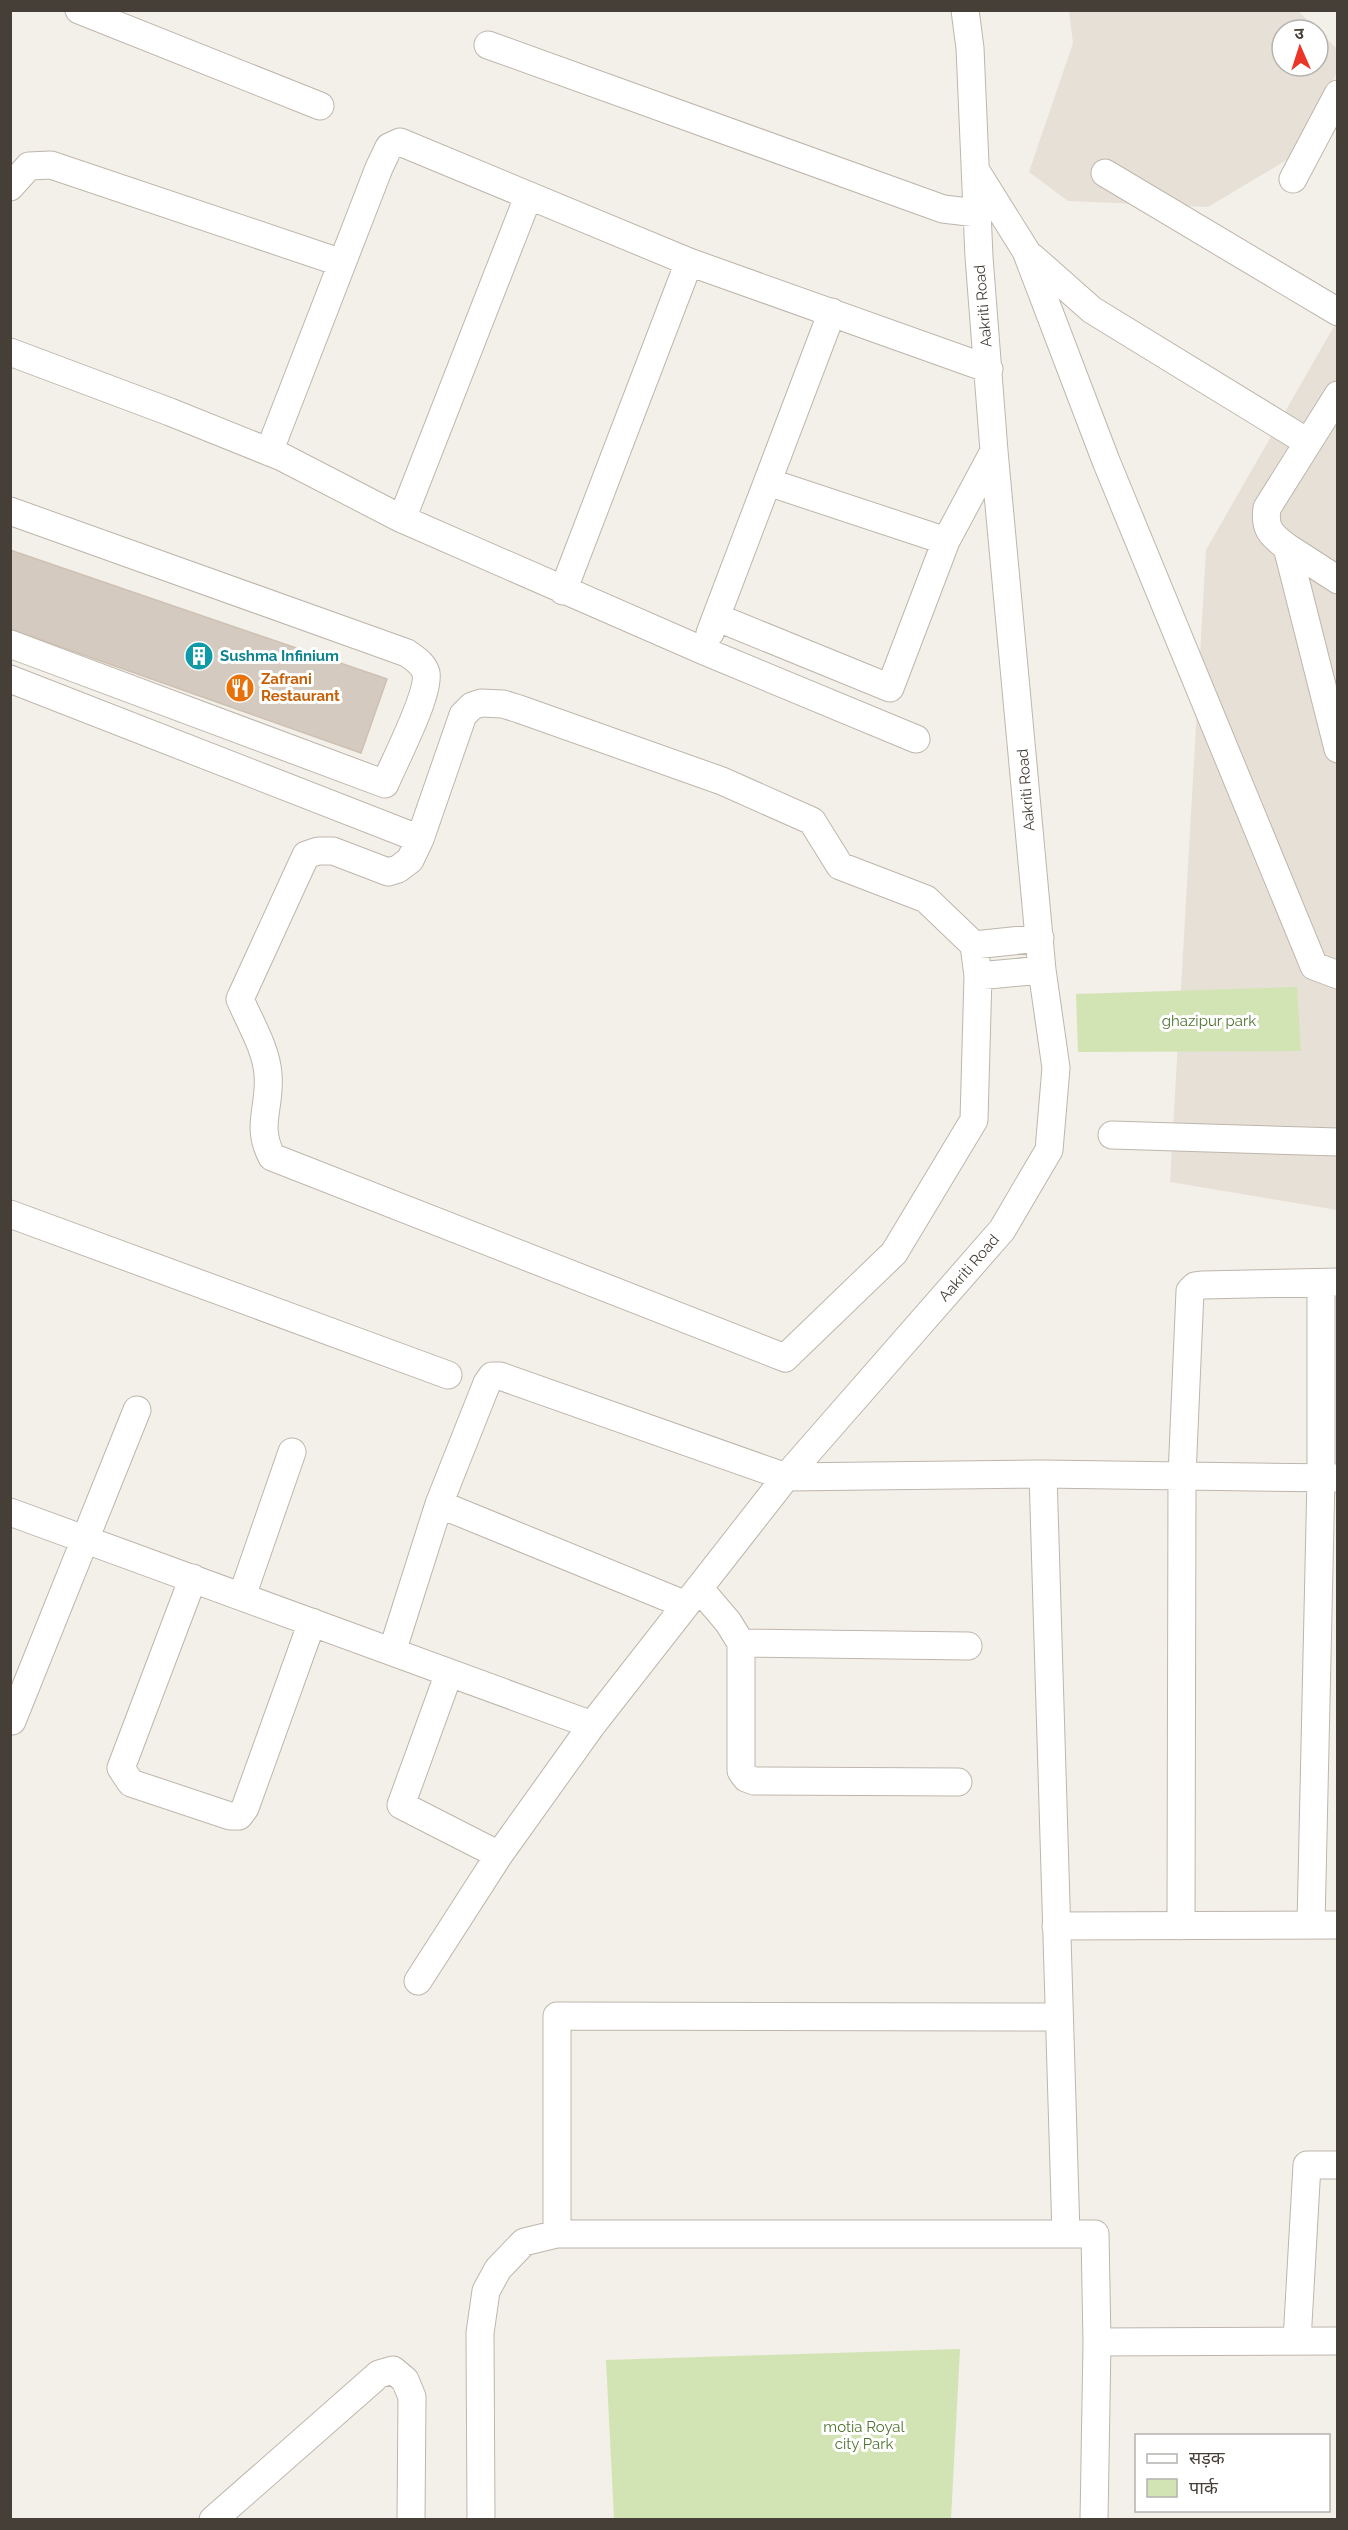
<svg xmlns="http://www.w3.org/2000/svg" width="1348" height="2530" viewBox="0 0 1348 2530" font-family="Raleway,'Noto Sans Devanagari',sans-serif">
  <rect width="100%" height="100%" fill="#f3efe9"/>
  <path fill="#e7e0d7" d="M1069,11H1298L1318,30H1282V66H1318V30L1337,49V73L1290,158L1208,207L1068,201L1029,172L1073,43Z
    M1337,321V1210L1170,1182L1206,550Z"/>
  <path fill="#d3e4b4" d="M1297,987L1301,1051L1078,1052L1076,994Z
    M960,2349L951,2519H614L606,2360Z"/>
  <path fill="#d4cabf" stroke="#cec1b3" stroke-width="1.5" d="M10,550L387,679L361,753L10,629Z"/>
  <g fill="none" stroke-linecap="round" stroke-linejoin="round">
    <g stroke="#beb6ac" stroke-width="29">
      <path id="minor" d="M79,10L320,106
        M488,45L943,209L977,213
        M976,171L1026,251L1106,461L1314,966L1338,975
        M1105,173L1338,312
        M1293,179L1338,94
        M10,187L29,166L51,165L342,263
        M1032,257L1092,310L1296,435
        M10,352L170,412L282,457L402,519L704,651L916,739
        M1338,395L1267,508C1264,529 1271,535 1287,547L1338,749
        M269,452L379,168L389,147L400,142L689,262L989,369
        M768,482L946,541
        M10,511L407,653C415,659 423,663 426,673C430,694 394,762 385,784L10,644
        M402,519L528,197
        M1287,547L1338,580
        M563,591L689,262
        M716,617L890,688L946,541L994,451
        M710,633L832,312
        M10,679L420,839
        M481,703L503,704L519,709L722,781L812,821L840,866L926,899L974,945L978,976L974,1120L894,1253L785,1358L272,1157C255,1125 271,1108 268,1074C266,1048 250,1023 240,999L306,855L318,851H333L388,872L398,869L410,860L420,839L463,715L472,706Z
        M974,945L1040,938
        M978,976L1042,970
        M1112,1135L1338,1142
        M10,1214L448,1375
        M1338,1282L1203,1285L1195,1286L1190,1291L1182,1476L1338,1478
        M1043,1474L1182,1476L1181,1926
        M439,1504L686,1605
        M10,1512L592,1725
        M193,1578L121,1768L131,1783L230,1816H239L245,1808L312,1622
        M699,1588L728,1622L741,1643V1771L746,1778L754,1781L958,1782
        M242,1596L292,1452
        M741,1643L968,1646
        M392,1652L439,1504L487,1383L492,1376H500L786,1477L1002,1230L1049,1150L1056,1068L1042,970L994,451L979,257L970,48L965,10
        M449,1673L401,1805L499,1855
        M12,1721L137,1410
        M1311,1925L1321,1478V1283
        M1056,1926L1338,1925
        M418,1981L499,1855L592,1725L786,1477L1043,1474L1066,2234
        M557,2234V2016L1059,2017
        M1297,2341L1307,2165H1338
        M1097,2342L1338,2341
        M213,2520L379,2374L393,2370L405,2380L412,2397L411,2520
        M481,2520L480,2333L486,2291L498,2269L524,2242L557,2234H1095L1097,2342L1094,2520"/>
    </g>
    <use href="#minor" stroke="#fff" stroke-width="27"/>
  </g>
  <defs>
    <g id="building-disc" transform="scale(1.5)"><circle r="9.5" fill="#0f9aa8" stroke="#fff"/><path d="M-4-6H4V6H1V3H-1V6H-4ZM-2.5-4.3h1.7v1.8h-1.7ZM.8-4.3h1.7v1.8H.8ZM-2.5-1h1.7V.8h-1.7ZM.8-1h1.7V.8H.8Z" fill="#fff"/></g>
    <g id="restaurant-disc" transform="scale(1.5)"><circle r="9.5" fill="#e8710a" stroke="#fff"/><path d="M-5-6h1v4h1v-4h1v4h1v-4h1v5L-1.5 .5V6h-2V.5L-5-1ZM5-6V6H3V1.5H1.5Q1.5-4 5-6Z" fill="#fff"/></g>
  </defs>
  <g fill-rule="evenodd">
    <use href="#building-disc" x="199" y="656"/>
    <use href="#restaurant-disc" x="240" y="688"/>
  </g>
  <g text-anchor="middle" stroke-width="6" stroke-linejoin="round" paint-order="stroke">
    <g font-size="15" fill="#463f38" stroke="#fff">
      <text transform="translate(983 306) rotate(-95)" y="5">Aakriti Road</text>
      <text transform="translate(1026 790) rotate(-95)" y="5">Aakriti Road</text>
      <text transform="translate(969 1268) rotate(-49)" y="5">Aakriti Road</text>
    </g>
    <g font-size="15" font-weight="bold" fill="#0d838f" stroke="#fff" text-anchor="start">
      <text x="220" y="661">Sushma Infinium</text>
    </g>
    <g font-size="15" font-weight="bold" fill="#c56008" stroke="#fff" text-anchor="start">
      <text x="261" y="684">Zafrani<tspan x="261" dy="17">Restaurant</tspan></text>
    </g>
    <g font-size="15" fill="#4f742f" stroke="#fff">
      <text x="1209" y="1026">ghazipur park</text>
      <text x="864" y="2432">motia Royal<tspan x="864" dy="17">city Park</tspan></text>
    </g>
  </g>
  <rect width="1348" height="2530" fill="none" stroke="#463f38" stroke-width="24"/>
  <rect x="1135" y="2434" width="195" height="78" fill="#ffffff" stroke="#b5b2af" stroke-width="1.5"/>
  <rect x="1147" y="2454" width="30" height="9" fill="#ffffff" stroke="#b5b2af" stroke-width="1.5"/>
  <text x="1189" y="2464" font-size="18" fill="#463f38">सड़क</text>
  <rect x="1147" y="2479" width="30" height="18" fill="#d3e4b4" stroke="#b5b2af" stroke-width="1.5"/>
  <text x="1189" y="2494" font-size="18" fill="#463f38">पार्क</text>
  <g transform="translate(1300 48) rotate(357)"><circle r="28" fill="#ffffff" stroke="#b5b2af" stroke-width="1.5"/>
  <path d="M0-4.5L10 22L0 15L-10 22Z" fill="#eb3528"/>
  <text y="-9" font-size="16" font-weight="bold" text-anchor="middle" fill="#463f38">उ</text>
  </g>
</svg>
